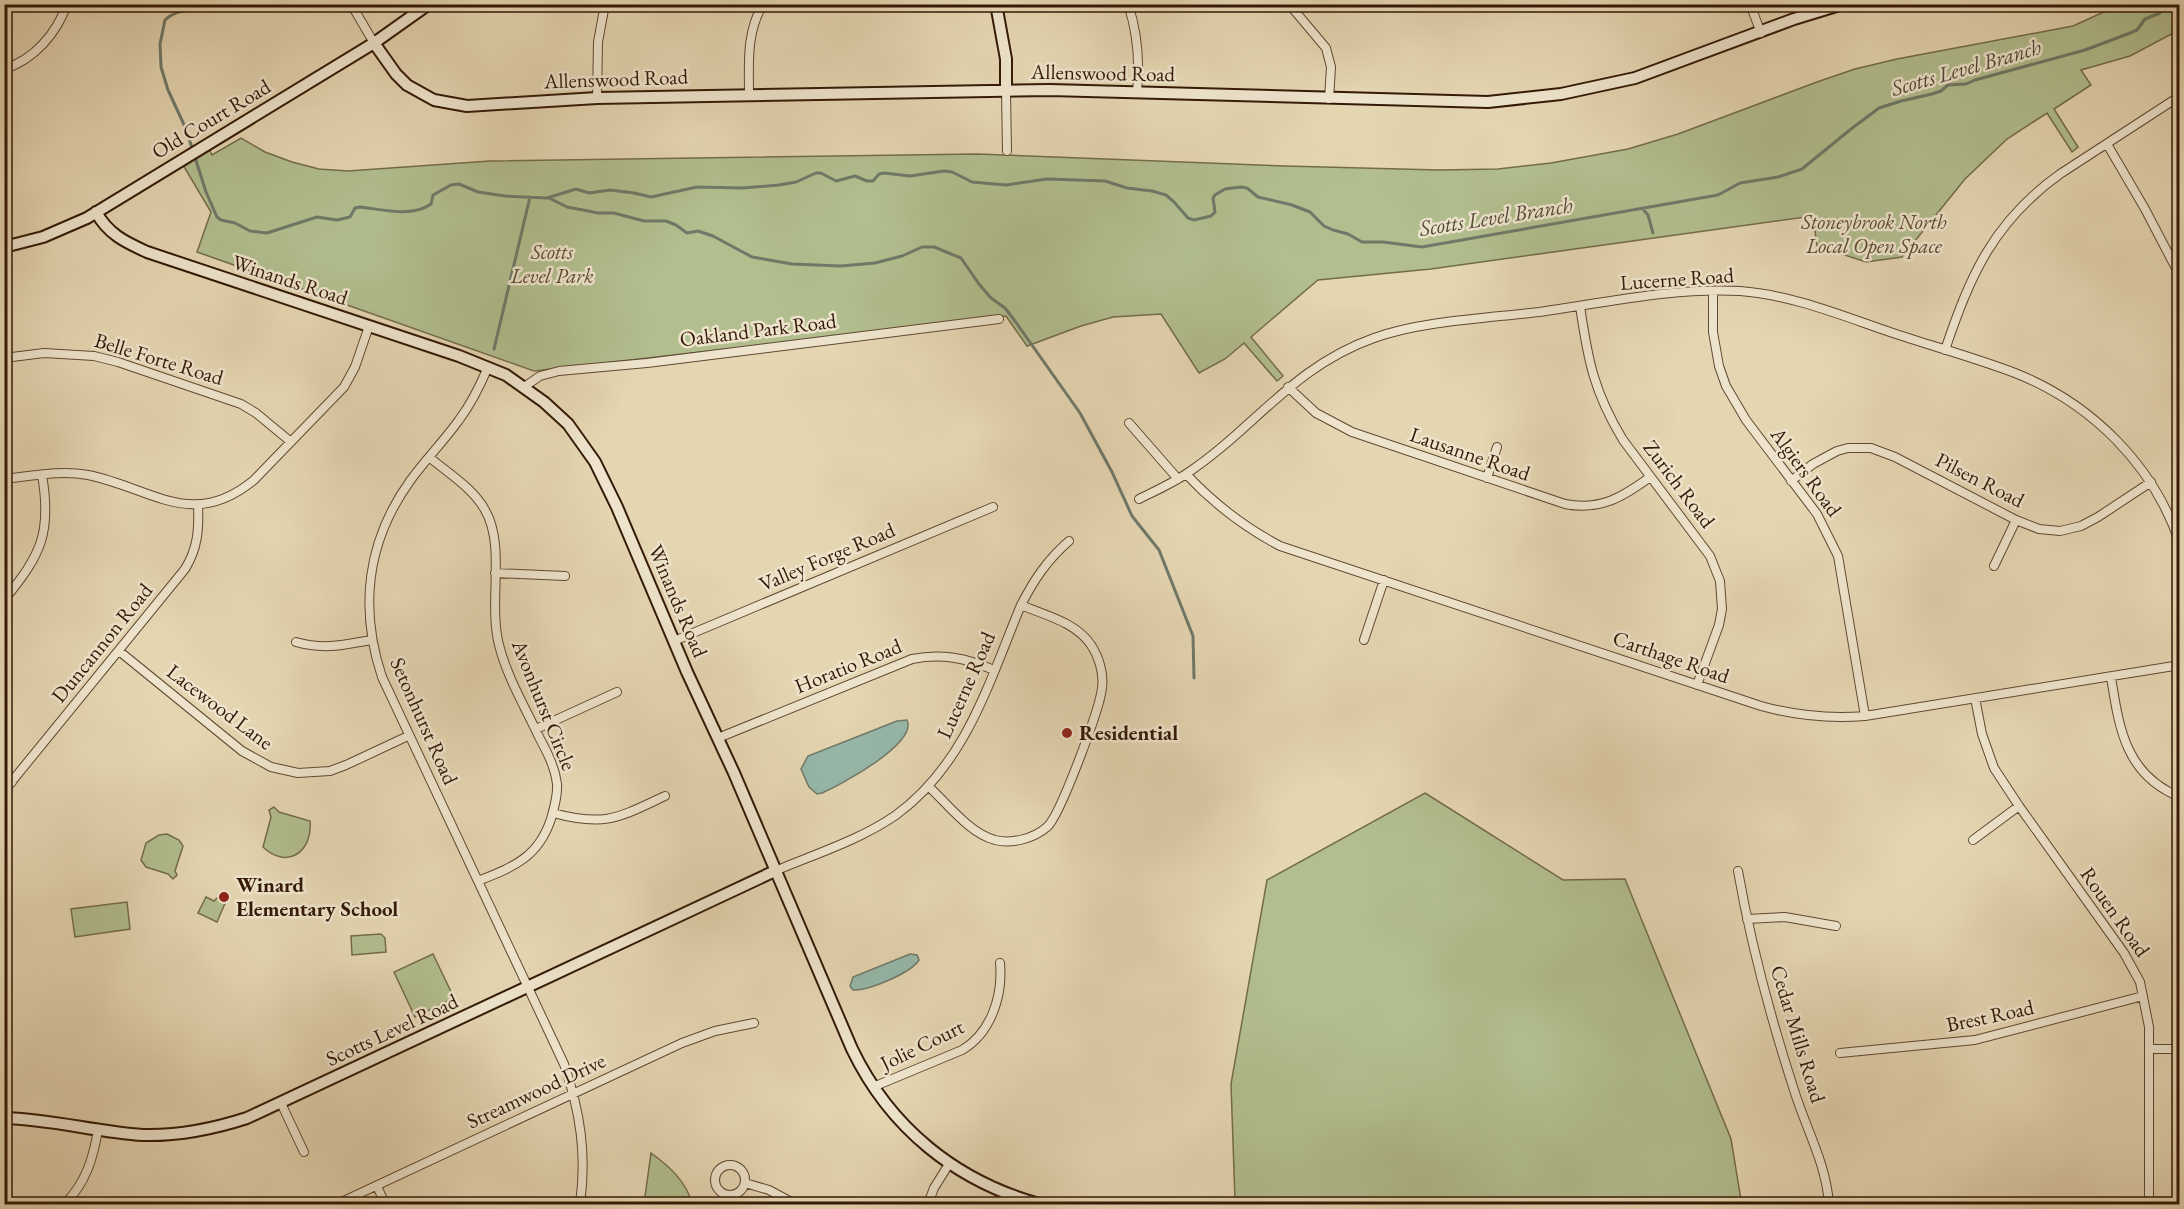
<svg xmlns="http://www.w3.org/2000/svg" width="2184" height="1209" viewBox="0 0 2184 1209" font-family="'EB Garamond',serif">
  <rect width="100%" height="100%" fill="#e5d6b2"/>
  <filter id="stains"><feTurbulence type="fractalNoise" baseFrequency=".00333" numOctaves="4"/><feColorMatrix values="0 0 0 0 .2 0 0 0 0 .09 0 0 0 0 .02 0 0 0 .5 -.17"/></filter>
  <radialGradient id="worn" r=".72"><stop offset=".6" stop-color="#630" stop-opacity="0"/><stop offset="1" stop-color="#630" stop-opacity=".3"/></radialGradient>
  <path fill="#b2be8e" stroke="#736c4a" stroke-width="1.5" d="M2119,5H2179V30L2130,56L2081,70L2091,85L2054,109L2078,147L2072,152L2047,113L2007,139L1965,179L1902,257L1866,262L1817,246L1813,216L1431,269L1318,280L1251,337L1283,376L1277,381L1244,343L1225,359L1199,373L1161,314L1113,317L1081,326L1027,346L1006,316L964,322L534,371L197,252L211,212L183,165L209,149L212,155L241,138L265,152L292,162L319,169L348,171L490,161L977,154L1285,166L1439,170L1498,169L1551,163L1628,149L1678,134L1817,82L1855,69L1897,59L2073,26Z
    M1425,793L1563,880L1625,879L1731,1139L1741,1200H1235L1231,1084L1267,880Z
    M274,807L279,812L310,821C313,852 287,870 263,847L271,817L269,810Z
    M167,834L179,840L183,846L175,871L177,875L173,879L168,874L146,867L141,860L146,843L159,835Z
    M206,897L214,901L217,898H222L226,901L217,922L198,913Z
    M127,902L130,929L75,937L71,909Z
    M381,934L385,938L386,952L352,955L351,936Z
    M433,954L454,998L415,1017L394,972Z
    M651,1153C669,1166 687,1182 692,1204H644Z"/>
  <path fill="#96b9ab" stroke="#6f7969" stroke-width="1.5" d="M907,720C918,743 841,785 822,793L817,794L809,787L801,769L808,756L897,721Z
    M910,954L917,955L919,960C911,973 868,991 853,990L850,986L853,977Z"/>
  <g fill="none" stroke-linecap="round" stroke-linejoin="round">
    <path stroke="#6f7969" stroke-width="3" d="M207,4C194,13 178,7 165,20L160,44L161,67L168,90L186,129L206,192L217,217L221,220L235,223L250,231L267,233L317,217L337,220L350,217L355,208L360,207C381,209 412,218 431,204L433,195L451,185L459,184L478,192L505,196L547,198L576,189L589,193L610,190L634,193L651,197L697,187L743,188L779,185L796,182L816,173H821L836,181L855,176L867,181H873L879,174L884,173L910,176L944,171L952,172L972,182L1006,185L1047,179L1105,181L1127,188L1152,191L1166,195L1174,202L1188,218L1194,220L1211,216L1215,212L1213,198L1215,195L1225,189L1241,187L1247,188L1258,197L1292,205L1310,212L1324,226L1333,230L1348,234L1362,242H1383L1422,247L1718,195L1740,183L1778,177L1802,169L1851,129L1879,108L1901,101L1932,94L1941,91L1948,85L1966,84L1975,80L2085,50L2130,33L2137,30L2145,19L2160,13L2166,4
      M549,198L567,207L583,210L598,213H614L644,221H666L676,225L687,233L698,231L713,236L752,257L792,264L841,266L875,263L902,256L922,247H934L961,258L979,284L991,298L1005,308L1015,321L1080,413L1112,472L1132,516L1159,550L1193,636L1194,678
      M1642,208L1648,215L1653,233
      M494,349L530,197"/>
    <g stroke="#604831" stroke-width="10">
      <path id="street" d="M351,4L374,43
        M1128,4C1138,34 1140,61 1137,92
        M1289,4L1326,48L1331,67L1329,99
        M1750,4L1761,33
        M4,69C34,60 57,33 67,4
        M1006,91L1007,151
        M749,95C749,63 746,33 763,4
        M597,98L598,42L605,4
        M2107,144L2145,209L2180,276
        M1713,291V332L1719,366L1726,386L1746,420L1817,514L1838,556L1865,716
        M1580,306C1588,361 1594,392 1623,440L1710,556L1720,581L1722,609L1719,625L1697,685
        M1945,350C1970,276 1993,222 2060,174L2180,96
        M4,358L44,353L94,356L118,362L241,404L256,413L291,442
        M488,367C480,386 471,404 459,420C444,441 425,460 410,481C367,541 359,608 382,677L564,1064C580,1111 587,1154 580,1204
        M524,387L540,376L559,371L647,363L999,319
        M1288,387L1316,413L1352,432L1565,504C1600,511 1623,497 1650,477
        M1129,423L1178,479
        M429,457C448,473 473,488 485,510C506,546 488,602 499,645C507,677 525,707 539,737C547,752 555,767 557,784C558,796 554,808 551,819C538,858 513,867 478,881
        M1186,474C1214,504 1244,527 1280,546L1761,706C1797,716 1828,719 1865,716L2180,665
        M1487,478L1497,447
        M4,479C32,476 60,470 88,475C152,488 192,531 254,480L344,387L355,367L369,326
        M1791,481L1813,464L1837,451L1848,448H1871L1895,457L2016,520L2039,529L2060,531L2081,526L2098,517L2151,482
        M1139,499C1155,491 1171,484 1186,474C1254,429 1292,367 1374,338C1421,321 1488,318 1539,312C1603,303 1676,287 1740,291C1794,295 1845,317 1896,334C1935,347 1976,358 2015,373C2091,403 2154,465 2180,544
        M1994,566L2016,520
        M495,573L565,576
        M4,600C41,555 52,533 42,475
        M1364,640L1384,580
        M674,641L993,507
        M296,642C324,650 343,645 371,640
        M119,651L242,751L271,767L298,773L330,771L346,765L408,736
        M2111,677C2119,727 2125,775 2180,797
        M1975,698L1982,734L1994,768L2019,806L2124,953L2140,982L2149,1027V1204
        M536,729L617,692
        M718,738L912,659C942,653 966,658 994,670
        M4,776L12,782
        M928,786C948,804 969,833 995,840C1012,844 1033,839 1047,827C1060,816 1100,708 1102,688C1104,674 1099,657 1091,645C1076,622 1044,615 1021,605
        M4,791L185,569C198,548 199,529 198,505
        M553,813C605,827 618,818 665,796
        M1973,840L2019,806
        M775,871C815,854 860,840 896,815C966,764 989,682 1021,605C1034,580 1047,560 1069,541
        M1738,871C1751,945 1771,1019 1794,1090C1806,1129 1826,1163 1829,1204
        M1747,919L1785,917L1836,926
        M2149,1049H2180
        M1840,1053L1975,1040L2143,996
        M873,1087L962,1050C991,1033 1003,996 1000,963
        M281,1103L304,1152
        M715 1180a15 15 0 1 1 30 0a15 15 0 1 1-30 0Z
        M745,1183L769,1190L795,1204
        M377,1186L385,1204
        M65,1204C86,1182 93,1159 98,1130
        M337,1204L682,1043L715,1031L754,1023
        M928,1204L934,1188L949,1164"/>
    </g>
    <g stroke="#341906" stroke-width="14">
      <path id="secondary" d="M996,4L1006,59V91
        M374,43L396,74L407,85L434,100L467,106L597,98L1050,90L1488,102L1561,94L1635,78L1794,19L1843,4
        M96,212C108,234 125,242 147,252L459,356L506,375L544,402L568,424L595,462L617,507L687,672L734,773L852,1049C890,1128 956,1181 1039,1204
        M4,247L43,237L87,218L374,43L429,4
        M4,1118C51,1119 96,1132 143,1135C179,1136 213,1129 247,1118L775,871"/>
    </g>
    <use href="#street" stroke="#eee4cd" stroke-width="8"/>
    <use href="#secondary" stroke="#eee4cd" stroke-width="10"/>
  </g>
  <g fill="#8f2418" stroke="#eee4cd" stroke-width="2">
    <circle cx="1067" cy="733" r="6"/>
    <circle cx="224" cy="897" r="6"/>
  </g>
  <g text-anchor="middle" stroke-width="5" stroke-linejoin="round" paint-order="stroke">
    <g font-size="21" fill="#341906" stroke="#eee4cd">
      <text transform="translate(1103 73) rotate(1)" y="7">Allenswood Road</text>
      <text transform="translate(616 79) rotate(-2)" y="7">Allenswood Road</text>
      <text transform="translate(211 119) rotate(-31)" y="7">Old Court Road</text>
      <text transform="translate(1677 279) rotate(-4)" y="7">Lucerne Road</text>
      <text transform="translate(290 280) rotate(18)" y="7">Winands Road</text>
      <text transform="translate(758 330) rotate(-7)" y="7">Oakland Park Road</text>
      <text transform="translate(159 359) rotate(17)" y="7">Belle Forte Road</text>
      <text transform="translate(1470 454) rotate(19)" y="7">Lausanne Road</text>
      <text transform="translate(1806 472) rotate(54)" y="7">Algiers Road</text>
      <text transform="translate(1980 480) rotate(27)" y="7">Pilsen Road</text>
      <text transform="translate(1679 484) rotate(53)" y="7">Zurich Road</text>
      <text transform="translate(827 557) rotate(-23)" y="7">Valley Forge Road</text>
      <text transform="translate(678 601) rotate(67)" y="7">Winands Road</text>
      <text transform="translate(102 643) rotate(-51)" y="7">Duncannon Road</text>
      <text transform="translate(1671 657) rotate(19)" y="7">Carthage Road</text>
      <text transform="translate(848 666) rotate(-22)" y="7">Horatio Road</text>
      <text transform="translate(966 685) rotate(-66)" y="7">Lucerne Road</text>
      <text transform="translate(544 705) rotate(68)" y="7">Avonhurst Circle</text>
      <text transform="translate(220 707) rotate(37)" y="7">Lacewood Lane</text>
      <text transform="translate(424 721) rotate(66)" y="7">Setonhurst Road</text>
      <text transform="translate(2115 912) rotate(55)" y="7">Rouen Road</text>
      <text transform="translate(1990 1016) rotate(-12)" y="7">Brest Road</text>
      <text transform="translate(392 1030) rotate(-25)" y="7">Scotts Level Road</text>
      <text transform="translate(1798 1034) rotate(73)" y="7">Cedar Mills Road</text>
      <text transform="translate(922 1045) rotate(-26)" y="7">Jolie Court</text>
      <text transform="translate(536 1091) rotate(-25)" y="7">Streamwood Drive</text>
    </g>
    <g font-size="21" font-style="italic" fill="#5a4b2f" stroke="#eee4cd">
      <text x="1874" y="229">Stoneybrook North<tspan x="1874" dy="24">Local Open Space</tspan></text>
      <text x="552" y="259">Scotts<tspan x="552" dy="24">Level Park</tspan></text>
    </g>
    <g font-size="21" font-weight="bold" fill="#341906" stroke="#eee4cd" text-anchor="start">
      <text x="1079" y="740">Residential</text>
      <text x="236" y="892">Winard<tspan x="236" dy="24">Elementary School</tspan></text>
    </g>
    <g font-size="22" font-style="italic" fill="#514938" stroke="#eee4cd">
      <text transform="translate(1966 67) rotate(-16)" y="8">Scotts Level Branch</text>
      <text transform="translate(1496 216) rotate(-9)" y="8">Scotts Level Branch</text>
    </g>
  </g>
  <rect width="2184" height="1209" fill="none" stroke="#e5d6b2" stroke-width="24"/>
  <rect x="6" y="6" width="2172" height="1197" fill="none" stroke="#341906" stroke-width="3"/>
  <rect x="12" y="12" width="2160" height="1185" fill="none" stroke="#341906" stroke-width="1.5"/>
  <rect width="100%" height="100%" filter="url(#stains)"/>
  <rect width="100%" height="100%" fill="url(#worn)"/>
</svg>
